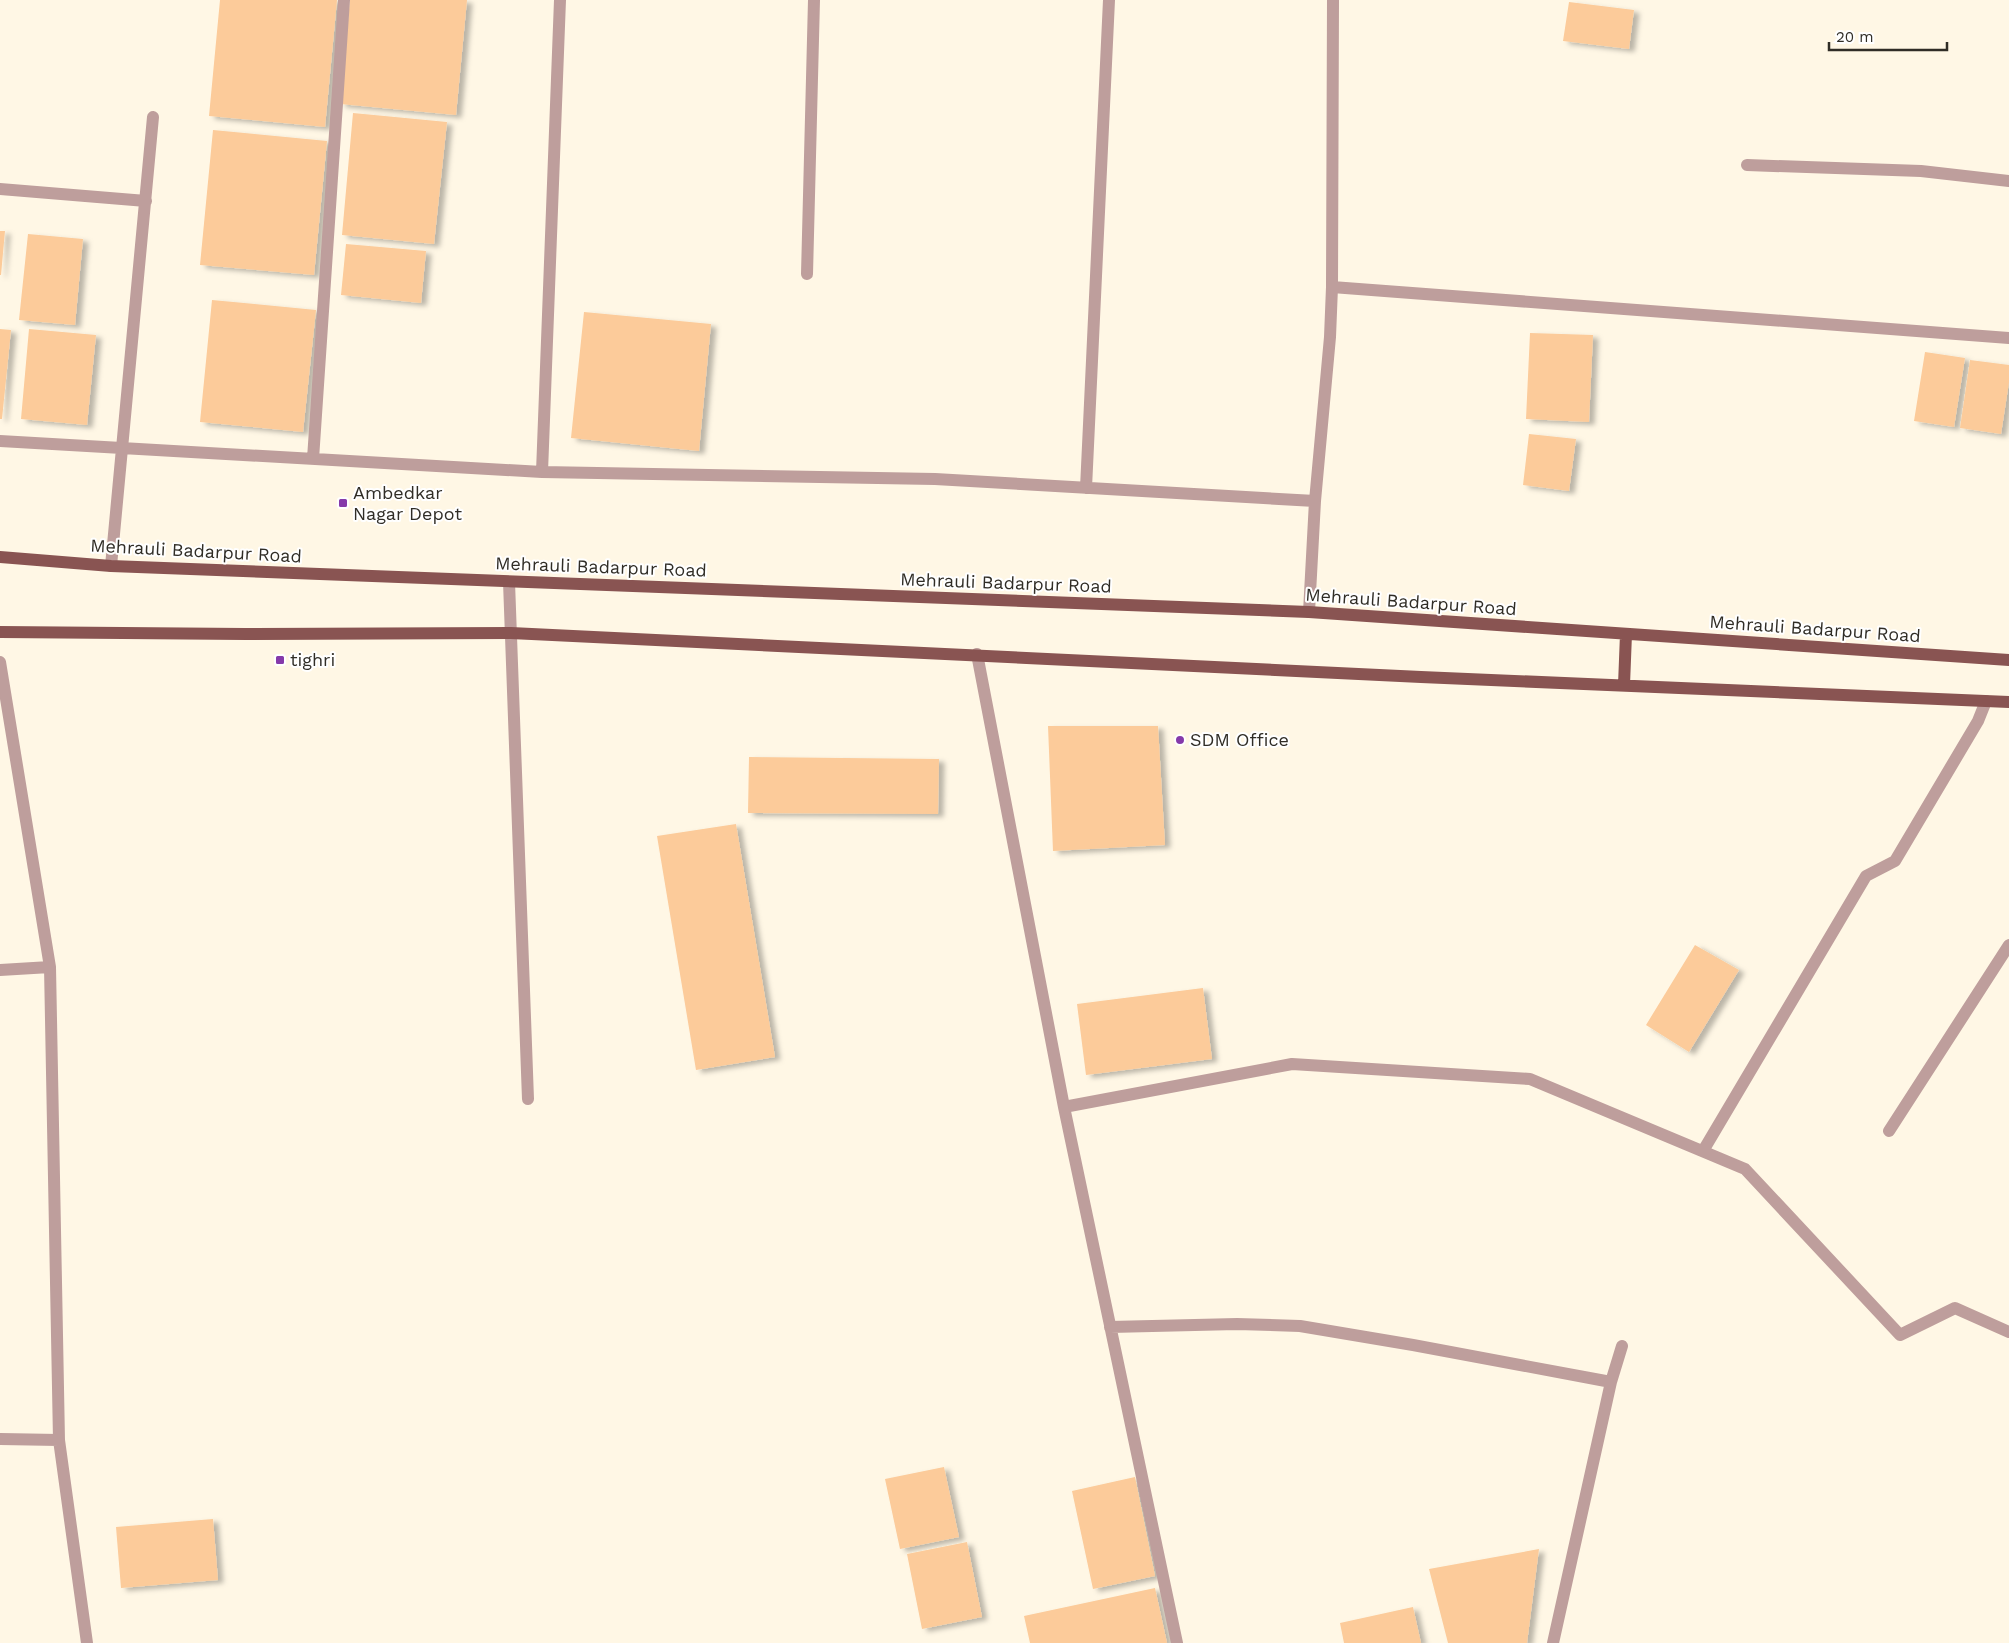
<svg xmlns="http://www.w3.org/2000/svg" width="2009" height="1643" viewBox="0 0 2009 1643" font-family="'Work Sans',sans-serif">
  <defs>
    <filter id="shadow"><feDropShadow dx="5.5" dy="3" stdDeviation="2.5" flood-color="#0004"/></filter>
  </defs>
  <rect width="100%" height="100%" fill="#fff7e5"/>
  <path fill="#fccb9a" filter="url(#shadow)" d="M220,0H337L325,127L209,116Z
    M350,0H467L456,115L340,104Z
    M1569,2L1634,10L1629,49L1563,41Z
    M353,113L447,122L434,244L342,235Z
    M213,130L327,141L314,275L200,265Z
    M0,231H5L1,275H0Z
    M28,234L83,239L75,325L19,320Z
    M346,244L426,251L421,303L341,295Z
    M212,300L316,310L303,432L200,422Z
    M584,312L711,324L699,451L571,438Z
    M0,329L11,330L2,419H0Z
    M29,329L96,335L87,425L21,419Z
    M1530,333L1593,335L1589,422L1526,419Z
    M1925,352L1965,358L1954,427L1914,421Z
    M1970,360L2009,365V382L2001,434L1960,428Z
    M1529,434L1576,439L1569,491L1523,485Z
    M1048,726H1158L1165,845L1053,851Z
    M749,757L939,759L938,814L748,813Z
    M736,824L775,1057L696,1070L657,836Z
    M1695,945L1739,970L1689,1052L1646,1025Z
    M1203,988L1212,1059L1086,1075L1077,1004Z
    M944,1467L959,1537L900,1549L885,1479Z
    M1135,1477L1155,1576L1093,1589L1072,1491Z
    M213,1519L218,1580L121,1588L116,1527Z
    M967,1542L982,1617L922,1629L907,1554Z
    M1539,1549L1527,1643H1448L1429,1569Z
    M1155,1588L1167,1643H1030L1024,1616Z
    M1413,1607L1421,1643H1344L1340,1623Z"/>
  <g fill="none" stroke-linecap="round" stroke-linejoin="round">
    <path stroke="#be9e9c" stroke-width="12" d="M509,582L528,1099
      M0,662L50,967
      M0,970L50,967L59,1440L87,1643
      M0,1439L59,1440"/>
    <path stroke="#be9e9c" stroke-width="12" d="M1747,165L1921,171L2009,181
      M0,189L146,201
      M807,274L814,0
      M1332,287L2009,338
      M0,441L542,472L935,479L1315,501L1309,612
      M313,459L344,0
      M542,472L560,0
      M1086,488L1109,0
      M1315,501L1330,337L1332,287L1333,0
      M111,566L153,117
      M977,654L1064,1107L1177,1643
      M1064,1107L1292,1064L1530,1079L1745,1169L1900,1335L1955,1308L2009,1332
      M1889,1131L2009,945
      M1703,1151L1866,876L1895,861L1978,721L1986,701
      M1110,1327L1237,1324L1300,1326L1413,1345L1611,1382
      M1553,1643L1611,1382L1622,1346"/>
    <path stroke="#895452" stroke-width="12" d="M0,557L111,566L1309,612L2009,660
      M0,632L245,634L511,633L1421,677L2009,702
      M1624,685L1626,634"/>
  </g>
  <g fill="#8539aa" stroke="#fff" stroke-width="2">
    <rect x="338" y="498" width="10" height="10" rx="2.5"/>
    <rect x="275" y="655" width="10" height="10" rx="2.5"/>
    <circle cx="1180" cy="740" r="5"/>
  </g>
  <g text-anchor="middle" stroke-width="4" stroke-linejoin="round" paint-order="stroke">
    <g font-size="18" fill="#302d26" stroke="#fff" text-anchor="start">
      <text x="353" y="499">Ambedkar<tspan x="353" dy="21">Nagar Depot</tspan></text>
      <text x="290" y="666">tighri</text>
      <text x="1190" y="746">SDM Office</text>
    </g>
    <g font-size="18" fill="#302d26" stroke="#fff">
      <text transform="translate(196 551) rotate(3)" y="6">Mehrauli Badarpur Road</text>
      <text transform="translate(601 567) rotate(2)" y="6">Mehrauli Badarpur Road</text>
      <text transform="translate(1006 583) rotate(2)" y="6">Mehrauli Badarpur Road</text>
      <text transform="translate(1411 602) rotate(4)" y="6">Mehrauli Badarpur Road</text>
      <text transform="translate(1815 629) rotate(4)" y="6">Mehrauli Badarpur Road</text>
    </g>
  </g>
  <path d="M1829 42v8h118v-8" fill="none" stroke="#302d26" stroke-width="2.5"/>
  <text x="1836" y="42" font-size="15" fill="#302d26" stroke="#ffffff" stroke-width="4" paint-order="stroke">20 m</text>
</svg>
